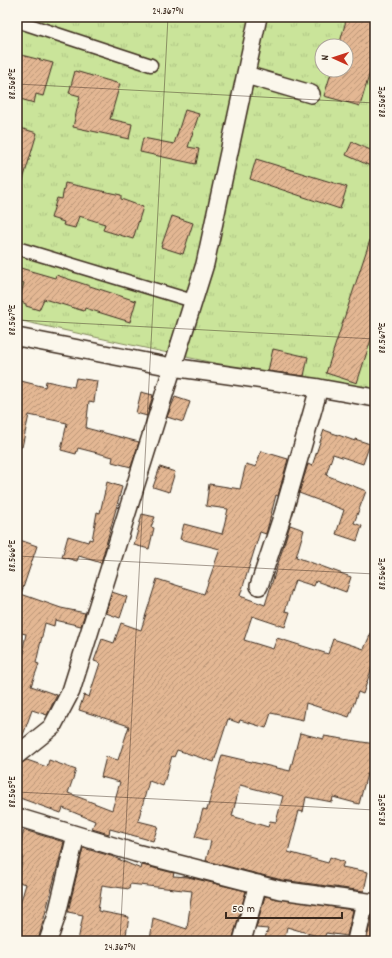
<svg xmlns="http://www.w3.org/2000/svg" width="392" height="958" viewBox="0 0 392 958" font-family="Dekko,sans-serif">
  <defs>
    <pattern id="grass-tufts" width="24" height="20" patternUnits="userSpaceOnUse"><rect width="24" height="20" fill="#cae49a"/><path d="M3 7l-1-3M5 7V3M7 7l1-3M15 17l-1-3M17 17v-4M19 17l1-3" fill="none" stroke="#aec484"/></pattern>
    <pattern id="building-hatch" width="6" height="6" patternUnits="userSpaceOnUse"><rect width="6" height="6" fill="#e3b793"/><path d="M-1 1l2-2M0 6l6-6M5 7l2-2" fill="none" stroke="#b99577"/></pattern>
  </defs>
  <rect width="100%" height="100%" fill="#fbf7ec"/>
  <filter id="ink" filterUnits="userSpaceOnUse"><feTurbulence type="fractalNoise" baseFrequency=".025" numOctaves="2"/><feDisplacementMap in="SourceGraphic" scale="8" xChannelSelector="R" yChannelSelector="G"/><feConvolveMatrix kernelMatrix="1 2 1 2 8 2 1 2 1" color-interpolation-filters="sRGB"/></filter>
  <g filter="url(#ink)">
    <path fill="url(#grass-tufts)" stroke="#82875c" fill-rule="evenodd" d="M17,17H375V395L264,374L17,320ZM322,46H346V70H322Z"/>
    <path fill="url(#building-hatch)" stroke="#3b2a1e" fill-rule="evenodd" d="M347,17H375V55L360,106L324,96L332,70H346V46H339Z
      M17,54L53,63L43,96L36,94L34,103L17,98Z
      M75,71L120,84L110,119L132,124L129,139L73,127L80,96L69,93Z
      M185,110L199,114L188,147L199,149L196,164L140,152L143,138L174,144Z
      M17,127L37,133L20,190L17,189Z
      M352,142L375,152V168L346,155Z
      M256,159L347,187L340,209L250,179Z
      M65,183L121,195V199L143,207L133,239L103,230L105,224L79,216L75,228L63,225L64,222L51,218L57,198L62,199Z
      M172,216L193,223L183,254L161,247Z
      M373,231H375V327L357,383L326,373Z
      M17,267L55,278L56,275L136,301L130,322L85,308L84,311L44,299L39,310L26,306V304L19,301L24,283L17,281Z
      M273,349L308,357L304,376L268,371Z
      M76,378L97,381L94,402L89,401L86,428L139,442L131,467L112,462L113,457L78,448L76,454L61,450L67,423L29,415L22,447L17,446V380L45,387L46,381L74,387Z
      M141,392L153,395L147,416L136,413Z
      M175,397L190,402L183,422L167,417Z
      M324,430L355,441V439L370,444L363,464L333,454L326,475L366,491L354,523L362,526L357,541L336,534L344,510L299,493L308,464L312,466Z
      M261,451L288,459L278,496L276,495L266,534L260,532L240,596L265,605L290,525L304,530L296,557L351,577L346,592L316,581L314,586L295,580L285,611L290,612L285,627L252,616L244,640L273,649L277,638L328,654L333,639L364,649L375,624V668L372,667L363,694L358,692L349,717L306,703L303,720L271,713L266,728L240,720L239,723L228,719L214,762L177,750L174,757L172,756L163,786L149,781L138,821L158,826L153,841L110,829L109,834L92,829L95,821L63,808L61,813L17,797V765L27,760L47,767L49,760L76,770L68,793L112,810L120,782L101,777L106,757L118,760L129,726L79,710L84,695L89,697L100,663L94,661L102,639L114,643L121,623L141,630L157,579L204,594L220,549L180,539L184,524L222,534L228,509L206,506L209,484L240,489L246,464L256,467Z
      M160,467L175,472L169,492L153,487Z
      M107,482L122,487L101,563L79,556L77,561L62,557L68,536L88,542L89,539L92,540L97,512L100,513Z
      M142,514L155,517L151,527L154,528L149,549L134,545Z
      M17,539L37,546L21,594L61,608L85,613L81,626L55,620L54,626L45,623L36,663L39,664L31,686L57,695L47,715L32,710L22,738L17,742V671L25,650L23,649L26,634L17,632Z
      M112,592L127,597L120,618L106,613Z
      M300,733L324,739V736L375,744V764L372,776L367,774L359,804L333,797L332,802L306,797L303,812L299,811L288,852L328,863L330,857L344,862L342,867L368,872L364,891L282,880L206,861L211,841L195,837L203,809L207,810L222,755L290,771ZM240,785L283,796L276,822L270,821L268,827L232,816Z
      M24,830L64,842L38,941H17V914L26,884L18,882L23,856L18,854Z
      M83,848L111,856L141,869L142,865L174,873L173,876L188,877L246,891L232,941H150L153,918L187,929L192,891L130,884L129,889L102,885L98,911L129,917L125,941H78L83,915L68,912Z
      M265,896L353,910L347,936L326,933L324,938L287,927L284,941H264L268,929L256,928Z
      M373,913H375V941H366Z"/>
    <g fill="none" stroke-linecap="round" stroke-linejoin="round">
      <g stroke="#3b2a1e" stroke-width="15">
        <path id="pedestrian" d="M17,21L151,65
          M17,248L193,301"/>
      </g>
      <g stroke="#3b2a1e" stroke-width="20">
        <path id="minor" d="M246,75L311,94
          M17,337L172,367L319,388L375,398
          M259,586L283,514L319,388
          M17,755L52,727L71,691L205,264L258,17
          M17,817L136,853L280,890L375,903
          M48,941L56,918L76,835
          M242,941L258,884
          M356,941L365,902"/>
      </g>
      <use href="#pedestrian" stroke="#fbf7ec" stroke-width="12"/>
      <use href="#minor" stroke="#fbf7ec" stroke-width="17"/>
    </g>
  </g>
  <path fill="none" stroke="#3b2a1e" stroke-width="1" stroke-opacity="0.45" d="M17,84L375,103M17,320L375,339M17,556L375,574M17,792L375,810M120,941L168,17"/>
  <rect width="392" height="958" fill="none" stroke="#fbf7ec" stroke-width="44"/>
  <g transform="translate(334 58) rotate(273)"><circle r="19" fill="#fbf7ec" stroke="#aea59a"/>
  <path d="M0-3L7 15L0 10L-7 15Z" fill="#c8321e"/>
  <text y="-6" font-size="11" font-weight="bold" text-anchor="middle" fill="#3b2a1e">N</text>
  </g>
  <path d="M226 912v6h116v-6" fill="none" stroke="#3b2a1e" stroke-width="2"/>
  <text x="232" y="912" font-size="12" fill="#3b2a1e" stroke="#fbf7ec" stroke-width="3" paint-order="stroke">50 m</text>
  <rect x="22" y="22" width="348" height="914" fill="none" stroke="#3b2a1e" stroke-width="1.5"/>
  <g font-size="10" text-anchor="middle" fill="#3b2a1e">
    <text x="168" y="14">24.367°N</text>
    <text transform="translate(11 84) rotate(-90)" y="4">88.568°E</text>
    <text transform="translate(381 102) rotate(-90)" y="4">88.568°E</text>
    <text transform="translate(11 320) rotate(-90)" y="4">88.567°E</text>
    <text transform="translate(381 338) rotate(-90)" y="4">88.567°E</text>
    <text transform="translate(11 556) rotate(-90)" y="4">88.566°E</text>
    <text transform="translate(381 574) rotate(-90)" y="4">88.566°E</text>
    <text transform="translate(11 792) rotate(-90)" y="4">88.565°E</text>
    <text transform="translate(381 810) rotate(-90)" y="4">88.565°E</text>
    <text x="120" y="950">24.367°N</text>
  </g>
</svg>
